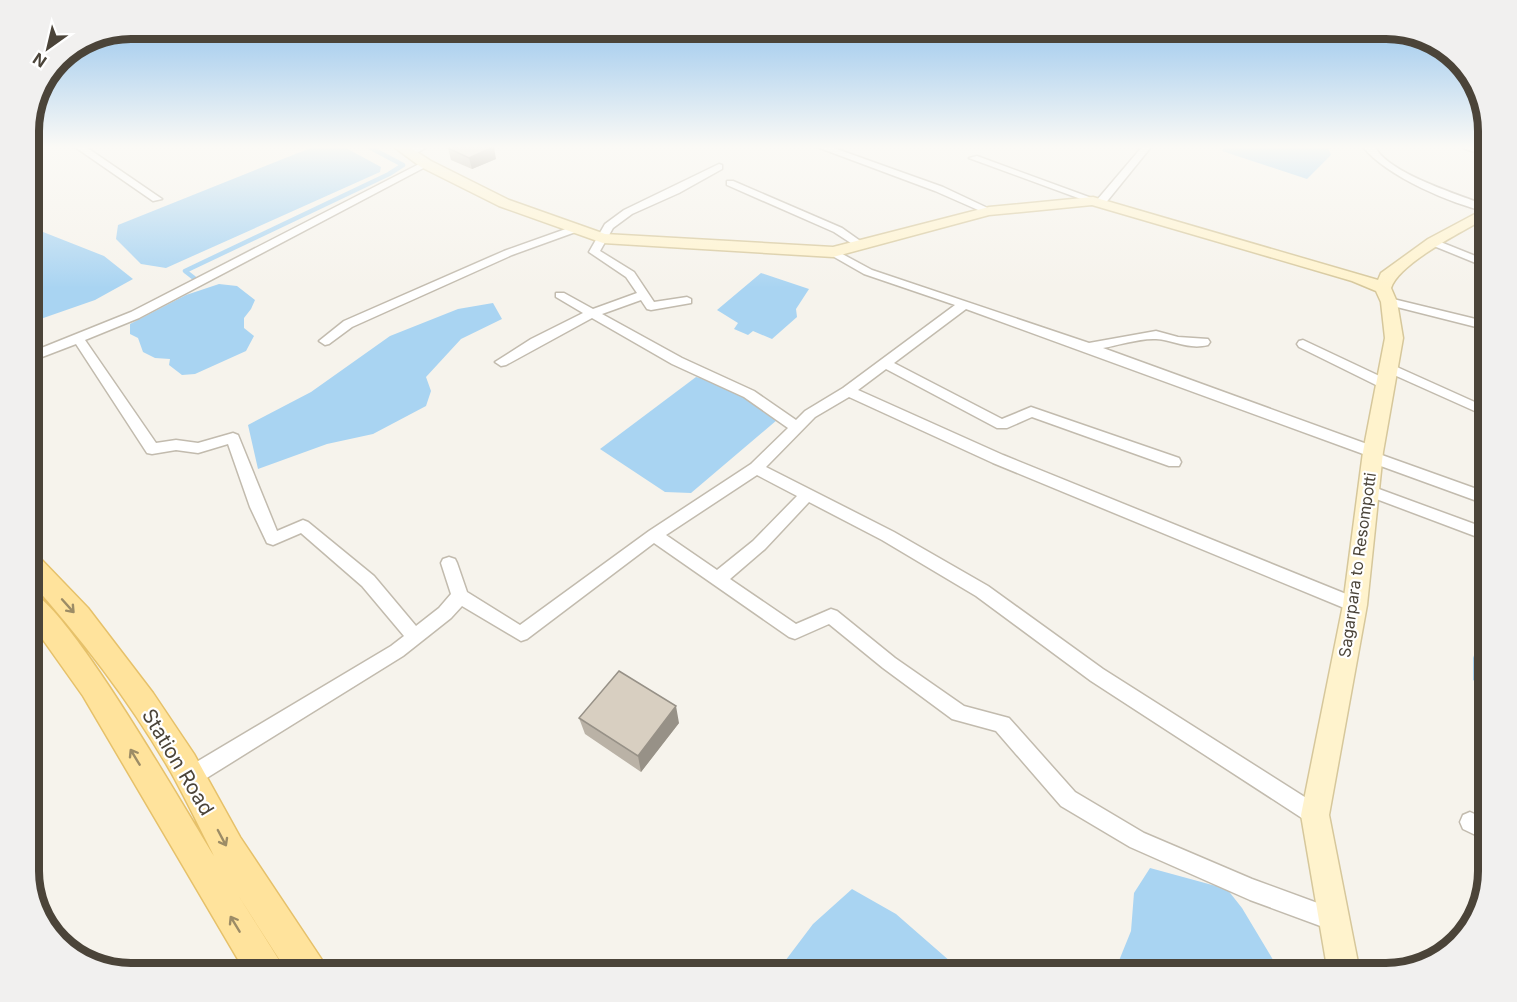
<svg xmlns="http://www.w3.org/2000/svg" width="1517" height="1002" viewBox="0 0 1517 1002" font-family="Inter,sans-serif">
  <rect width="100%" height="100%" fill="#f6f3ec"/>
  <path fill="#a9d4f2" d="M313,147H344L381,167L380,172L166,268L141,264L116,239L118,225Z
    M1224,147H1328L1331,155L1307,179L1222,151Z
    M38,230L104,256L133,279L95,300L29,323V233Z
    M761,273L809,289L796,309L797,317L772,339L753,331L748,335L734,329L738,323L717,310Z
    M219,284L237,286L255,300L251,309L244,318V328L254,336L246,351L195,374L182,375L169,365L170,359L155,358L143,352L138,338L130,334V324L186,295Z
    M493,303L502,319L461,339L426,377L431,391L426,406L373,434L327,444L258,469L248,425L311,392L390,336L458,309Z
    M696,377C723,382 762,397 777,420L691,493L665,492L600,449Z
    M1488,618V690L1473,680V658Z
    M1150,868L1227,889L1242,908L1281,973H1114L1131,931L1134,893Z
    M852,889L896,914L951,962L950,973H776L813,924Z"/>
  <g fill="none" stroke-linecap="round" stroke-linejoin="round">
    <path stroke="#a9d4f2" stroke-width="4.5" d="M194,278L185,271L389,174L403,165L369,147"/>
    <g stroke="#c2bbae" stroke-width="3">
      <path id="street" d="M75,147H86L162,199L153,201Z
        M415,147H427L412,156H406V152Z
        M817,147H831L943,187L994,211L985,213L935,191Z
        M1142,147H1151L1104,205L1100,206L969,158L977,156L1097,200Z
        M1375,147C1389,174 1460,195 1488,206V212C1452,204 1388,177 1364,148Z
        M1464,147L1488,150V156L1465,149Z
        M423,162L431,164L139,318L85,340L156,443L176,440L198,443L233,433L238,435L277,531L303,520L308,522L374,576L416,626L439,608L451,594L441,563L443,559L449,557L455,559L457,563L467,592L520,625L649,531L751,464L788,428L744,397L672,364L592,318L506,365L501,366L495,362L531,339L583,313L556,297V293H564L593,309L637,293L626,277L589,252L605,224L624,210L719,164L722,165V169L679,193L632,214L613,228L600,251L634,272L654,302L687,297L691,299V303L651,310L647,309L641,300L602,314L682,358L754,391L796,420L805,411L843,388L955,305L864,274L829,254V250L833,249L872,270L1089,343L1156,331L1178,337L1208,339L1210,342L1208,345C1188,350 1174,340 1156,339C1140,338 1119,345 1103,348L1378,448L1379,454L1488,493V505L1367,461L1366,455L966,309L894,363L1002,419L1031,407L1179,458L1181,462L1179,466H1169L1032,417L1007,428H997L886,369L858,390L1003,455L1361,600L1363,605L1361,610L1355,612L1349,610L993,463L849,397L815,417L766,467L894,532L988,586L1103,669L1322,808L1325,815L1322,822L1315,825L1308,822L1091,681L976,596L882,540L809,502L765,549L730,579L796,624L831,609L837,611L895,658L964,706L1009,718L1075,792L1144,833L1252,879L1342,912L1345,920L1342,928L1334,931L1250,900L1130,847L1061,806L996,731L952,719L883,668L829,624L795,639L789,637L654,543L527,639L521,641L462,606L451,618L403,656L197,784L190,786L183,784L180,777L183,770L391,646L404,636L362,586L301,533L273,545L267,543L250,507L228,444L198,453L176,450L152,454L147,453L76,344L29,362V353L131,312ZM757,475L797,496L753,541L717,570L666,535Z
        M727,181H733L842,228L866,245L861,248L857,247L834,232L727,185Z
        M577,225L581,226V230L512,255L352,327L329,344L325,345L319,341L344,321L504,251Z
        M1433,239L1488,261V268L1429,244V240Z
        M1389,298L1488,322V330L1385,304V300Z
        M1303,340L1390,381L1392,384L1390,387H1380L1299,347L1297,344L1299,341Z
        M1388,363L1488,408V417L1383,370L1382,367L1383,364Z
        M1368,485L1488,529V541L1363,494L1361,490L1363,486Z
        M1470,812L1488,820V841L1463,829L1460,822L1463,815Z"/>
    </g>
    <g stroke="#d6c79b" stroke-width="3">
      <path id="secondary" d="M394,147H409L431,161L509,200L605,234L833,247L989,207L1093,197L1378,280L1381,273L1428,239L1488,207V217C1465,230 1399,263 1391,288L1397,302L1403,338L1383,452L1367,605L1329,815L1360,973H1328L1301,815L1343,605L1363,452L1385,338L1381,302L1376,291L1352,281L1092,205L989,215L833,257L603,243L499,206L421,167Z"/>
    </g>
    <g stroke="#e6c16a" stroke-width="3">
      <path id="primary" d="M29,553L38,556L88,608L153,693L194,754L240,837L322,960L327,973H288L238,895L279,960L284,973H246L83,696L29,620V591C68,604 185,810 214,856C200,829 187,801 172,774C132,704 82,639 29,580Z"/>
    </g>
    <use href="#street" fill="#fff" fill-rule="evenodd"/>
    <use href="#secondary" fill="#fff3cd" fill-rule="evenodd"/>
    <use href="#primary" fill="#ffe39c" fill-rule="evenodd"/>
  </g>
  <path fill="#bab2a6" d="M448,148L496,159L472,169L451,160Z
    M579,718L679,723L641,772L585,734Z"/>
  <path fill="#979187" d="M494,147L496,159L472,169L469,158Z
    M676,706L679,723L641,772L638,756Z"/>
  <path fill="#d8cfc1" stroke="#979187" stroke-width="1.5" d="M449,147H493L469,158L448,148Z
    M619,671L676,706L638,756L579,718Z"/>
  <defs><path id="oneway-shaft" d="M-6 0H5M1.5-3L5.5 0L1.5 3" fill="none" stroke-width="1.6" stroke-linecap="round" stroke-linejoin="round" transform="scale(1.5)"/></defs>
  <g stroke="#9c8c66">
    <use href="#oneway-shaft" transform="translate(68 606) rotate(48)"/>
    <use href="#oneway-shaft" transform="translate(135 757) rotate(-121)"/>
    <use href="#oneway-shaft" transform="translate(222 838) rotate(62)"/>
    <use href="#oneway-shaft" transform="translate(235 924) rotate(-121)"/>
  </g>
  <linearGradient id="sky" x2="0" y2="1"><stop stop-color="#8fc1ec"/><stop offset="0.51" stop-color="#fbfaf6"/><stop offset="1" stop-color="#fbfaf6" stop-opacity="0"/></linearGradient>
  <rect width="1517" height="288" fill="url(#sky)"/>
  <g text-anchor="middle" stroke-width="4.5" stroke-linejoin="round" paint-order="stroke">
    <g font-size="16" fill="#4b4439" stroke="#fff">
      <text transform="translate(1357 565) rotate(-82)" y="6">Sagarpara to Resompotti</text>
    </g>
    <g font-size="20" fill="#4b4439" stroke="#fff">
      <text transform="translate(178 762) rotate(59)" y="7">Station Road</text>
    </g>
  </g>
  <path d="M0 0H1517V1002H0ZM131 39H1386A92 92 0 0 1 1478 131V871A92 92 0 0 1 1386 963H131A92 92 0 0 1 39 871V131A92 92 0 0 1 131 39Z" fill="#f1f0ef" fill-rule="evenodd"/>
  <path fill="none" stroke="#4b4439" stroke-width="8" d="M131 39H1386A92 92 0 0 1 1478 131V871A92 92 0 0 1 1386 963H131A92 92 0 0 1 39 871V131A92 92 0 0 1 131 39Z"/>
  <g transform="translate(48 48) rotate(214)" stroke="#ffffff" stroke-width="4.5" paint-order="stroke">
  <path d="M0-4.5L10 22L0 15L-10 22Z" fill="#4b4439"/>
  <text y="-9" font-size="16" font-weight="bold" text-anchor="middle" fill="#4b4439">N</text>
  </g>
</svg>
